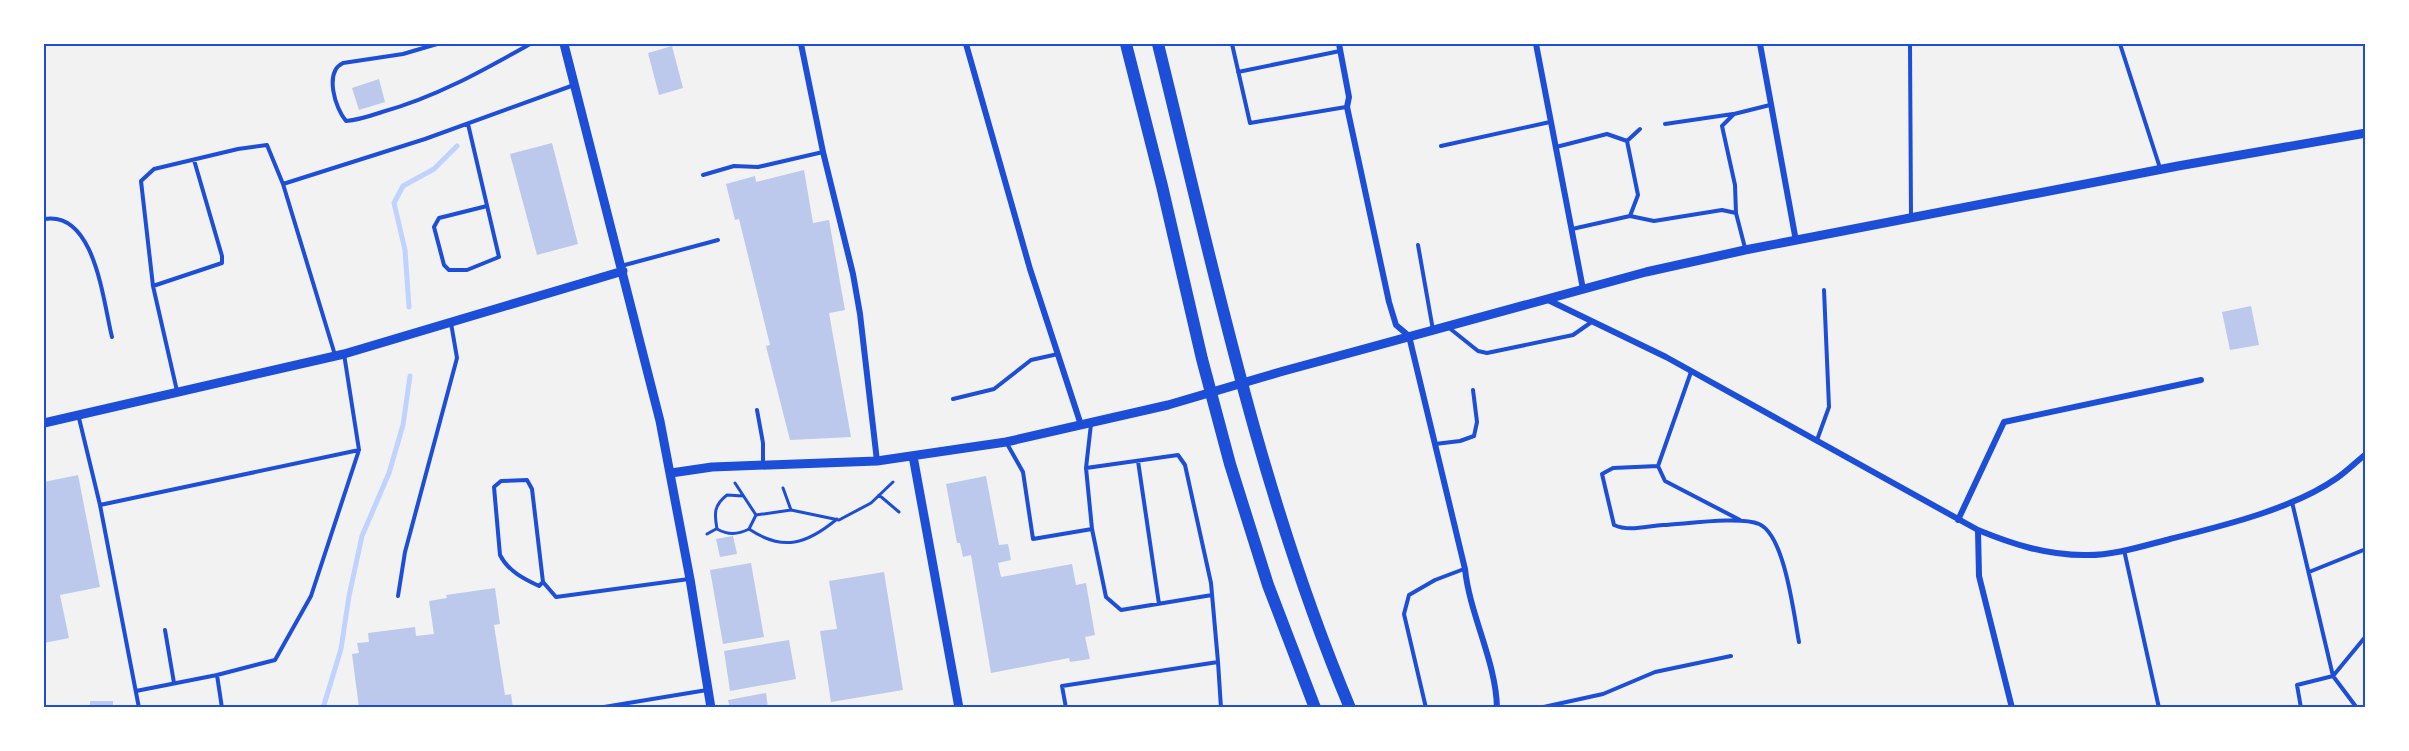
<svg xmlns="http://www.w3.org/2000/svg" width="2409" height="751" viewBox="0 0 2409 751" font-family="Commissioner,sans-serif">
  <rect width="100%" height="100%" fill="#f2f2f2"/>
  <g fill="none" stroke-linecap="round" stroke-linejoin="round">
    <path stroke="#bfd3fe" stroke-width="5" d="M409,307L405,250L394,203L403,186L434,169L457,146
      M323,708L341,649L349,596L362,536L389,473L403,425L410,376"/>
  </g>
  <path fill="#bdc9ec" d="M672,46L683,88L659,95L648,53Z
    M379,79L385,102L359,110L352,88Z
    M552,143L578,244L537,255L510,154Z
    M804,170L813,223L829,220L845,310L829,313L851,437L790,440L766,346L770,345L739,219L735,220L726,184L755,176L756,182Z
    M2251,306L2259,345L2230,350L2222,312Z
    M78,475L100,587L60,595L69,638L44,643V482Z
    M986,476L999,545L1008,544L1011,560L998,563L1001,577L1072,564L1076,585L1086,583L1095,635L1085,637L1090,659L1070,662L1069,658L991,673L971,555L963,557L960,543H957L946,484Z
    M733,536L737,554L720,557L716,539Z
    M751,563L764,637L723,644L710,570Z
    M884,572L903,690L831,702L820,631L837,629L829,581Z
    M495,588L500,624L494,625L505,695L511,694L513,708H359L352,654L359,653L357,643L369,642L368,633L415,627L416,636L434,634L429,601L447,598L446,595Z
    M789,640L796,679L730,691L724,651Z
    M766,693L768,708H730L728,700Z
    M90,701H113V708H90Z"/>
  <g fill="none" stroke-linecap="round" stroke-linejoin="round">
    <path stroke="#1d4ed8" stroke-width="3" d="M735,483L756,515L791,510L839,520L871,503L893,482
      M783,488L791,510
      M879,495L899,512
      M743,496L727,495C714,505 714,513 717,529C728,535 737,535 749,529
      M756,515L749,529C783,552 807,544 837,519
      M707,534L716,529"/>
    <path stroke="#1d4ed8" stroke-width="4" d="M437,44L403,54L343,63C324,72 335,108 346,121C359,120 370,116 382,112C436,97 482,71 530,44
      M1232,44L1250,123L1346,107
      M1910,44L1911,218
      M2120,44L2160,168
      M1238,72L1340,51
      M468,124L499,257L467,270H449L444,265L434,227L439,218L487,206
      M1665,124L1733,114
      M1627,141L1640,129
      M1441,146L1550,122
      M1556,147L1607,134L1627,141
      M703,175L734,166L758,167L823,152
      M283,184L425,139L574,85
      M1630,216L1654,221L1722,210L1736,213
      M44,219C95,210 103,301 112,337
      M1572,229L1630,216L1638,195L1627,141
      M1418,245L1433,330
      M1745,248L1736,213L1735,185L1722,126L1734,114L1770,105
      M621,266L718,240
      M153,286L222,263V256L194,160
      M1448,327L1478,351L1487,353L1573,335L1593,321
      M1691,372L1658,466L1613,468L1602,474L1614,525C1629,532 1647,526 1663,525C1685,524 1741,516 1759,524C1785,535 1794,616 1799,642
      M177,391L153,286L141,181L154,169L238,149L267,145L283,184L335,355
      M953,399L994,389L1031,360L1058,354
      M757,410L763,443V464
      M78,414L100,505L359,450L344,354
      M1817,440L1829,407L1824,290
      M1006,442L1023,472L1033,539L1092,529L1086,468L1091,424
      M1435,444L1460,441L1474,436L1477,422L1473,390
      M1138,461L1159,604
      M1658,466L1665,481L1740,520
      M1086,468L1178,455L1185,465L1211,583L1218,662
      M2292,502L2333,676L2366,636
      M100,505L139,708
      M1092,529L1106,597L1121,610L1212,595
      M2124,550L2159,708
      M2309,572L2366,549
      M543,582L539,586C524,579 508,571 500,555L494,487L501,481L527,480L532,489L543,582L556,597L689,579
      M398,596L405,552L457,358L451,323
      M165,630L174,683
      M136,691L217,675
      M222,708L217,675L275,660L311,596L359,450
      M598,708L707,690
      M1066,708L1062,686L1218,662L1221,708
      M1426,708L1404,614L1409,595L1435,580L1464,569
      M1539,708L1603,694L1655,672L1731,656
      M2301,708L2297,685L2333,676L2357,708"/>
    <path stroke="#1d4ed8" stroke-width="6" d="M801,44L823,152L853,274L860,314L877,461
      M966,44L1030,269L1081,425
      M1339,44L1349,97L1347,107L1389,302L1396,325L1409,336L1465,569C1470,616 1496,661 1497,708
      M1536,44L1583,289
      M1760,44L1796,241
      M1546,299L1666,357L1978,530C2012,544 2046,555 2084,555C2112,556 2143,546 2170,539C2222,526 2293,509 2337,478C2347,471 2356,462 2366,454
      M1958,520L2004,422L2201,380
      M1978,530L1979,576L2012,708"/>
    <path stroke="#1d4ed8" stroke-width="9" d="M564,44L660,421L690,579L711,708
      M44,423L344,354L623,271
      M913,456L959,708
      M671,473L712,467L877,461L1006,442L1168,405L1280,372L1646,272L1745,250L2178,166L2366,133"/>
    <path stroke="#1d4ed8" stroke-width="12" d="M1126,44L1162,186L1202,359L1230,464L1268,585L1315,708
      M1158,44C1213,267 1260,494 1350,708"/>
  </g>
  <rect width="2409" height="751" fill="none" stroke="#ffffff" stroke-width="90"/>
  <rect x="45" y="45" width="2319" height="661" fill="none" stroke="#1d4ed8" stroke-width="2"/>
</svg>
